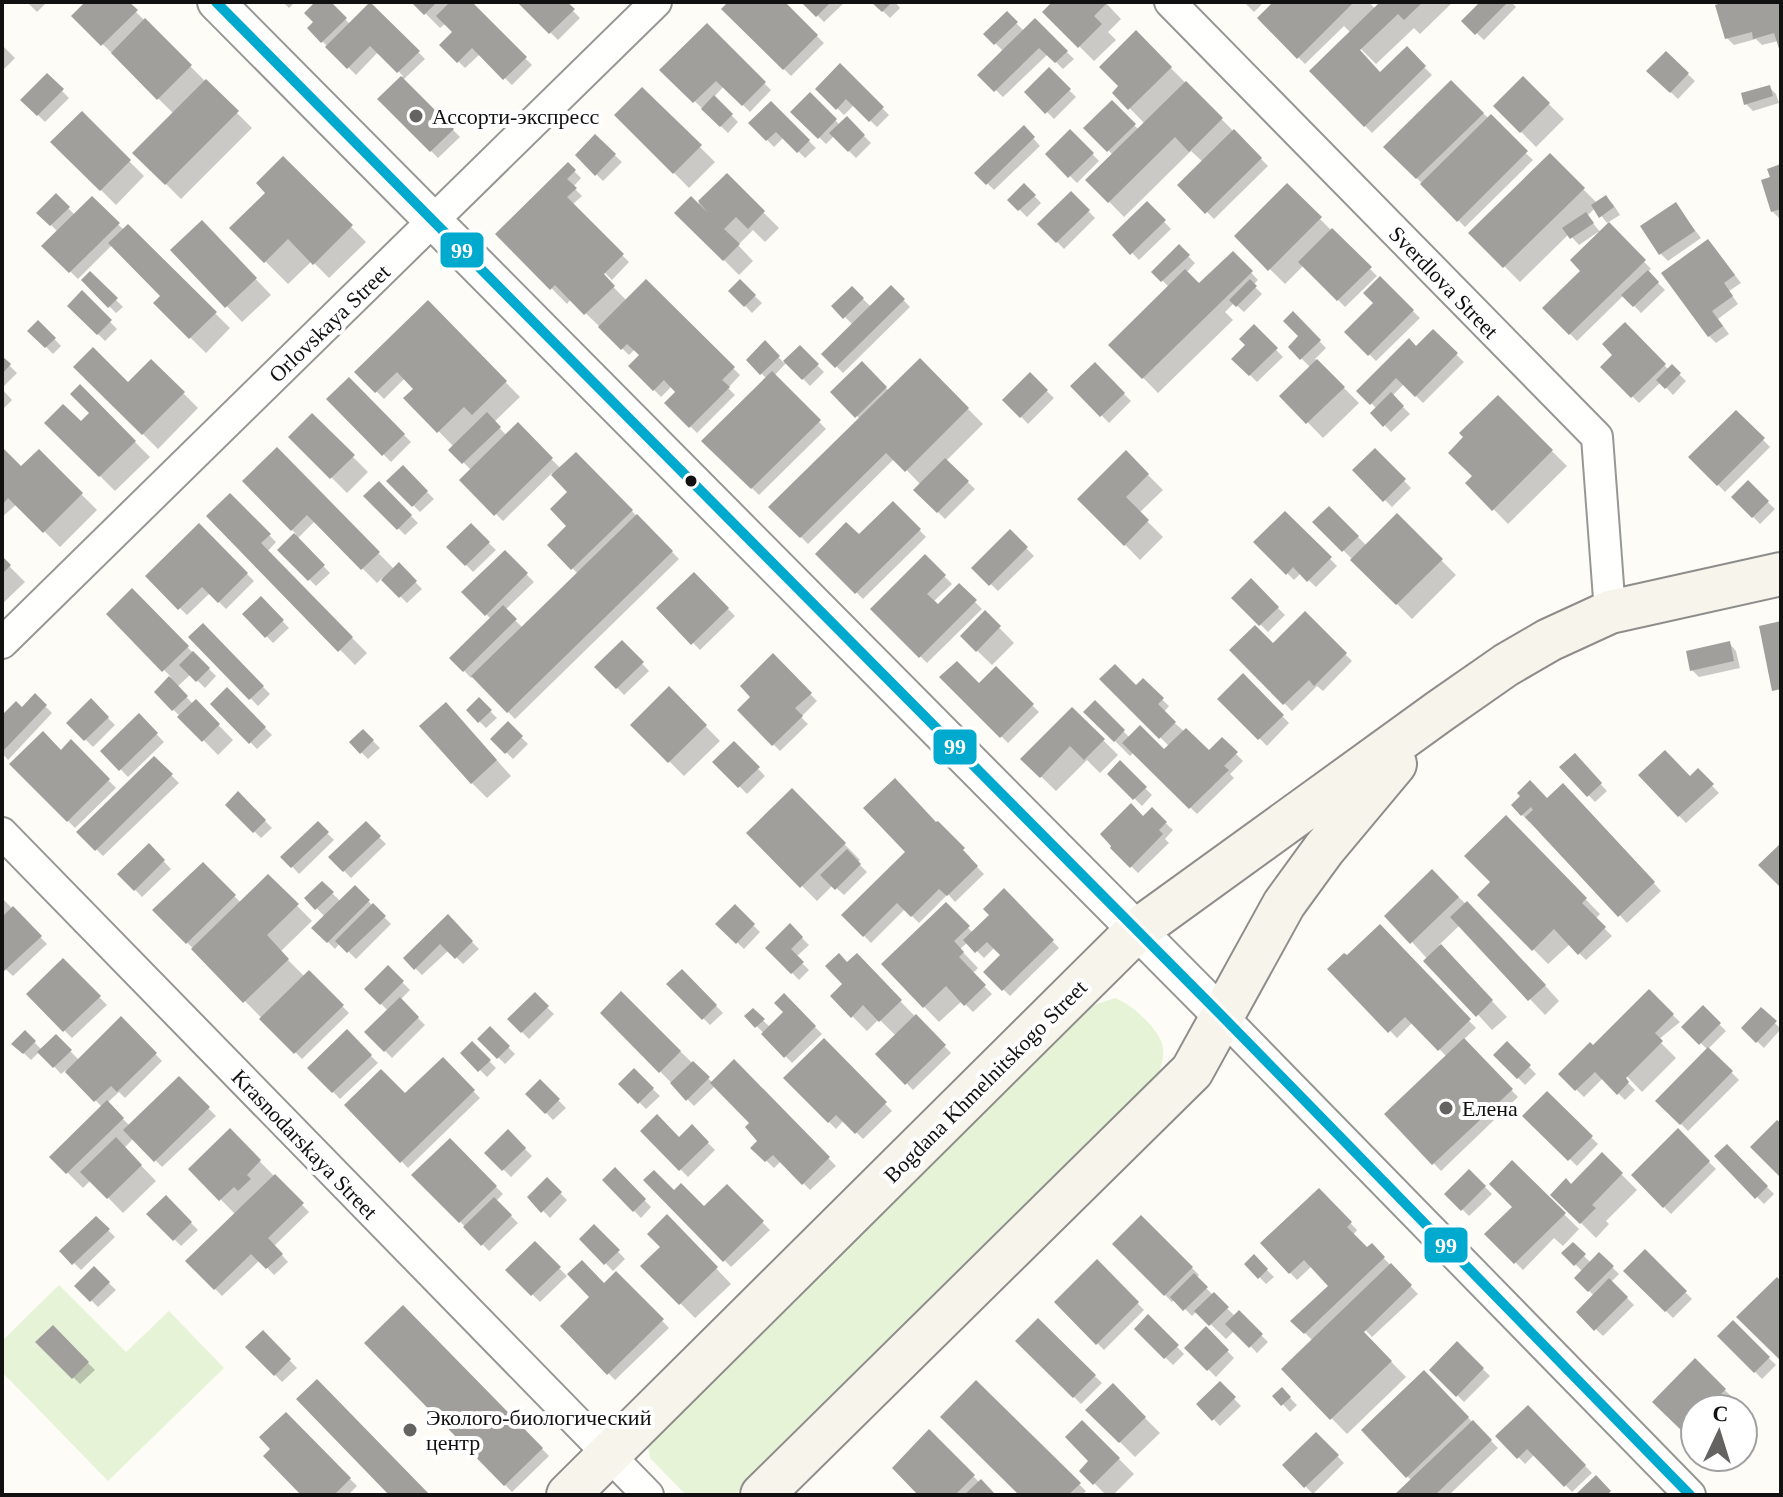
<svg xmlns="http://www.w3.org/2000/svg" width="1783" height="1497" viewBox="0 0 1783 1497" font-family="Georgia,serif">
  <rect width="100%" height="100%" fill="#fdfcf7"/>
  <path fill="#e7f3d7" d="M1115,998C1130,1003 1155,1026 1161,1041C1166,1052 1162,1063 1159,1073L735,1495H686L650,1458L647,1442L1091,1006Z
    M59,1285L126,1352L169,1311L224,1368L108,1481L2,1372V1341Z"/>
  <path fill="#0003" d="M27,2H47L37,12Z
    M88,2H126L252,128L181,199L135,153L174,114L74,16Z
    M283,2H295L289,8Z
    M318,2H328L350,24L371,4L425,59L403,80L460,137L438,158L380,99L403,76L379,51L356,75L309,28L316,22Z
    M414,2H469L532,65L512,85L480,54L465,68L442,45L455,32L446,23L440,28Z
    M520,2H564L580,18L558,40Z
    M730,2H782L824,43L791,76L723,9Z
    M804,2H845L824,22Z
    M895,2L900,8L890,18L875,3Z
    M1055,2H1105L1121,19L1108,32L1116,40L1094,61L1045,12Z
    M1244,2H1264L1254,12Z
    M1276,2H1369L1375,9L1383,2L1452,3L1420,34L1414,28L1376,64L1348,36L1351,33L1344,26L1305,64L1259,18Z
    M1483,2H1511L1516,7L1484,40L1464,21Z
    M1714,2H1781V51L1778,41L1762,45L1756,39L1734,45L1727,38L1717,3Z
    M1007,14L1024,31L1035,21L1074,59L1063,69L1048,54L1003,97L980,75L1004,52L986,34Z
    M707,26L771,90L750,112L724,86L714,97L738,122L728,133L662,70Z
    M1136,33L1268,166L1214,219L1180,185L1203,162L1191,151L1124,217L1088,180L1113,155L1086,128L1112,103L1139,130L1145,124L1115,93L1121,86Z
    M2,45L15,58L2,71Z
    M1406,49L1432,75L1372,133L1311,71L1380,75Z
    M1666,54L1695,81L1678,99L1649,71Z
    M840,66L889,115L877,127L854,105L844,115L818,89Z
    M1049,70L1076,97L1054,119L1027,92Z
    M47,76L69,98L45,122L23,100Z
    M1523,79L1564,119L1536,147L1496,106Z
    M1451,83L1533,160L1465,227L1386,147Z
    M1769,87L1776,94L1779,103L1753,111L1746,104Z
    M642,90L715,162L689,188L617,115Z
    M810,95L840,125L847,119L871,143L856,158L834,136L826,144L793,112Z
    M771,104L816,148L805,158L784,137L774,147L751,123Z
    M82,114L144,176L116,205L53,142Z
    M1024,128L1040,146L994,190L977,173Z
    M1070,131L1099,161L1077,183L1048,154Z
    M595,137L622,162L603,181L577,155Z
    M1550,156L1597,203L1606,197L1613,204L1620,215L1607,223L1595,208L1587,216L1601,233L1609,225L1651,269L1647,272L1665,290L1641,313L1624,295L1577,341L1545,308L1583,271L1600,234L1598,232L1579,245L1569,234L1520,282L1471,233Z
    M283,158L366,242L329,278L312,261L288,284L232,228L268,193Z
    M568,165L581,178L573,187L582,196L572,205L629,262L612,280L596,264L593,266L627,301L646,282L740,375L728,388L735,395L697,433L667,403L678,392L672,386L661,397L631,366L642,355L635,349L629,355L571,299L567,304L498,234Z
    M1781,167V220L1772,211L1773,179Z
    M727,176L779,228L765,242L753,230L738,245L753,261L739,275L677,213L697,205Z
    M1024,185L1041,203L1027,217L1010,200Z
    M1287,186L1377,276L1345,307L1304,265L1285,284L1236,236Z
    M1071,194L1095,218L1064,249L1040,224Z
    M56,196L75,215L92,199L124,230L128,227L230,328L206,353L155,303L162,296L112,245L78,279L44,246L58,232L39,213Z
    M1147,204L1171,229L1139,260L1115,235Z
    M1676,205L1701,238L1668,261L1661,254Z
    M202,223L271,295L242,322L173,250Z
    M1179,247L1195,263L1186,273L1199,286L1233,253L1258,280L1253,285L1262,294L1244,312L1234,303L1225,312L1233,320L1158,393L1111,345L1169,287L1154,272Z
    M1715,249L1741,283L1729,291L1738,304L1718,319L1729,334L1716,343L1709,336Z
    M90,274L123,307L116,313L83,280Z
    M1380,279L1420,318L1376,361L1347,332L1376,303Z
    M740,282L762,303L752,313L731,291Z
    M891,287L910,307L843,373L824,354L853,325L834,306L852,288L871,307Z
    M82,293L117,329L105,341L70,306Z
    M428,303L520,397L494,422L507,436L518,425L561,469L576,454L679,559L515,719L473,676L471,678L452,658L491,619L464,592L505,553L534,582L505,610L523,628L578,574L550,545L569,526L570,492L552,473L503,521L462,480L472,471L451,450L454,447L406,398L416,389L405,378L384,399L357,372Z
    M1293,314L1326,348L1315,359L1359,403L1323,438L1282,396L1311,368L1290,347L1301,336Z
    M38,322L61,346L53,354L30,331Z
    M1625,325L1669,370L1672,367L1686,381L1673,395L1661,382L1639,403L1603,367L1615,355Z
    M1254,327L1283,357L1257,382L1234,359L1248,345Z
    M1433,332L1464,362L1423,403L1404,384L1392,396L1410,414L1391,432L1373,413L1377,409L1359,391L1416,348Z
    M765,343L784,363L800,348L824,372L810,386L787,362L774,376L826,429L759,495L704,441L767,379L748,360Z
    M2,358L17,373L2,388Z
    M151,361L198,408L158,449L76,367L128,385Z
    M920,361L983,424L946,461L975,489L945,519L916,490L921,485L895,458L808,544L771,507L860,419L833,392L862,364L889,391Z
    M1095,365L1131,401L1109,423L1073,386Z
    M1030,375L1054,398L1028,424L1005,400Z
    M349,380L411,442L391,462L329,399Z
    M80,387L150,457L115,491L70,446L81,424L92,413Z
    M2,389L12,400L2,410Z
    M1498,398L1567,466L1508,524L1468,483L1475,477L1466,437Z
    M1736,412L1770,447L1725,492L1691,457Z
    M312,416L368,472L347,493L291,437Z
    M277,450L394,569L399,565L422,589L407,603L382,578L377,583L315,521L297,539L330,573L316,586L280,550L296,534L245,481Z
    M1375,451L1411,488L1392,507L1355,470Z
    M4,452L21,469L39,452L97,510L60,547L17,504L2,517Z
    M1126,453L1163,490L1139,513L1163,537L1140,560L1080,499Z
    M403,468L434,499L420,512L389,481Z
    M1748,483L1775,509L1760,524L1734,497Z
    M379,484L418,523L405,535L366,496Z
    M230,496L276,542L267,552L367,653L355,665L209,516Z
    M893,503L926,537L863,599L818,554L859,537Z
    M1329,508L1367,546L1397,516L1456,575L1412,619L1315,522Z
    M1285,513L1337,566L1316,587L1301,573L1294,580L1256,542Z
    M199,526L254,581L226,609L210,593L187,615L147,576Z
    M471,526L496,550L473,572L449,547Z
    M1010,532L1034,556L998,591L974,568Z
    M925,557L952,584L933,602L938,607L959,586L982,609L927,663L873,609Z
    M2,559L25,582L2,604Z
    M694,575L735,616L700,650L659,608Z
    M1251,581L1285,615L1268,632L1234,598Z
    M132,591L216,676L205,688L191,674L177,687L193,704L196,702L233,740L218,755L156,692L171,677L109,614Z
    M261,599L289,628L273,643L245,614Z
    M985,613L1014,643L992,665L962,636Z
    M1305,614L1352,661L1323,691L1317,686L1292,711L1232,650L1273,646Z
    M203,626L270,694L258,706L191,637Z
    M622,642L649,671L624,695L597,667Z
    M1729,643L1736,651L1740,668L1699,677L1692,670Z
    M773,656L817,701L801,717L808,724L780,751L739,710L753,697Z
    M996,669L1039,712L1008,743L942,677L979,685Z
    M1243,676L1289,723L1267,746L1220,699Z
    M1101,679L1136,688L1143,681L1169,706L1163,713L1209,753L1222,740L1243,761L1230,774L1234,778L1197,814L1134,752L1130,756L1086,712L1095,703L1130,738L1164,752L1170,747Z
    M669,689L720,741L684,776L633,725Z
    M227,690L272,735L257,749L213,704Z
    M35,696L52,713L8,760L2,753V718L22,709Z
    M479,700L497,718L486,728L468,710Z
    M91,701L115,725L93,747L69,723Z
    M1072,709L1118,755L1100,773L1087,760L1056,791L1023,759Z
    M139,716L164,742L128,777L103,751Z
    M508,724L528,744L513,759L493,739Z
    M363,731L380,748L368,759L352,743Z
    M477,738L511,776L487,798L472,783Z
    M71,742L116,788L75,828L12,764L61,752Z
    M734,744L765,776L747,794L715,762Z
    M1574,756L1607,791L1595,802L1562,767Z
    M154,758L179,783L103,856L79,832Z
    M1120,763L1152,795L1142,806L1110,774Z
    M1698,771L1719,793L1686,823L1641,776L1690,778Z
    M1563,785L1661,891L1627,923L1531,820L1529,822L1513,805L1547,800Z
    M792,791L860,860L857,862L867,872L844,895L833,885L817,901L749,833Z
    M238,794L272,828L261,838L228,805Z
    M1152,810L1173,830L1165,839L1169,843L1138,873L1112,848Z
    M1506,818L1600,914L1595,919L1612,936L1586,960L1570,944L1548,964L1480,895L1493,882Z
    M317,823L334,840L299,874L283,857Z
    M366,824L386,844L351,878L331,857Z
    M937,824L970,857L968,858L984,874L955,902L948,894L919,923L905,909L871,943L844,915Z
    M149,846L171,869L142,897L120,874Z
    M203,864L243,905L268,876L312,921L280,952L305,977L309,973L349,1013L302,1059L155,910Z
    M1432,872L1502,938L1559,1001L1545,1015L1460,925L1439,945L1507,1017L1492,1030L1412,942Z
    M322,883L341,902L355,888L391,924L356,959L340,943L335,949L314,928L325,917L307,898Z
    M1004,891L1059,948L1010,996L986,972L1003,955L995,947L984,958L968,942L960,949L978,968L972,974L992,994L973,1012L962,1001L939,1022L883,964L946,905L973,933L992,915Z
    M2,898L47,944L13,976L2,966Z
    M735,907L760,932L744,949L718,924Z
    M447,917L479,949L463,964L449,950L422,975L405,958Z
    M790,926L809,945L796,957L809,970L799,980L768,948Z
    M856,956L951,1053L913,1090L878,1054L896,1036L879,1019L867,1031L832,996L845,984L847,965Z
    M63,960L107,1005L72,1038L28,994Z
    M388,968L410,990L400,1000L425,1025L392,1058L367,1032L388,1011L367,989Z
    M1330,969L1442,993L1476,1028L1463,1040L1518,1097L1441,1171L1386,1114L1447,1057L1413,1022L1397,1038Z
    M682,971L723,1013L710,1025L669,984Z
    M1649,992L1680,1022L1658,1040L1676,1058L1642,1092L1619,1068L1616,1071L1635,1090L1625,1100L1603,1078L1584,1097L1560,1074L1593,1048Z
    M621,994L713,1083L734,1062L836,1166L810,1190L781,1161L774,1168L753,1148L760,1141L752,1123L715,1086L694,1106L603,1013Z
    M534,995L554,1014L529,1039L509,1019Z
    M784,996L822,1034L792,1063L747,1016L753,1011L770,1027L786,1012Z
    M1703,1008L1726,1031L1708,1049L1739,1080L1688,1131L1658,1101L1708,1050L1684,1027Z
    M1761,1010L1781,1029L1764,1048L1743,1028Z
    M121,1019L162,1061L125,1098L119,1092L107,1103L130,1126L179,1079L216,1116L162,1167L134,1138L124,1148L156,1181L123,1213L91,1180L83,1188L52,1157L102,1107L66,1070L61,1074L40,1051L31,1060L14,1044L25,1033L42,1050L56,1037L79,1060Z
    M490,1029L515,1054L505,1064L480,1039Z
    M347,1032L378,1063L340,1099L310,1068Z
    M824,1041L892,1111L863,1139L844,1120L836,1129L786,1078Z
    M472,1044L496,1068L487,1077L463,1053Z
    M1507,1044L1536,1074L1525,1085L1496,1055Z
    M443,1060L480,1098L408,1168L347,1105L405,1096Z
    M634,1071L660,1096L646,1109L621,1084Z
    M540,1082L566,1108L553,1120L528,1094Z
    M1547,1094L1598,1144L1577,1166L1525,1116Z
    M692,1127L715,1150L688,1177L643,1131L679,1140Z
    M230,1131L309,1212L274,1246L288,1262L274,1275L260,1260L222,1296L188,1261L236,1215L191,1169Z
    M1678,1131L1716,1169L1671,1214L1633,1175Z
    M508,1132L532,1156L511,1177L487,1153Z
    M450,1140L503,1194L496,1201L518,1223L489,1251L414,1175Z
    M1727,1147L1774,1194L1764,1204L1717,1157Z
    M1602,1155L1637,1190L1606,1221L1609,1224L1596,1238L1553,1195L1571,1187Z
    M1512,1163L1579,1229L1563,1246L1554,1238L1523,1270L1487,1234L1520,1218Z
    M615,1170L651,1207L641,1218L605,1180Z
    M1469,1171L1492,1194L1469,1216L1447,1194Z
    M547,1180L567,1200L550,1218L530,1197Z
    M646,1180L704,1209L727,1187L770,1230L731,1267Z
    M1319,1191L1357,1230L1353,1235L1367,1250L1372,1246L1418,1294L1372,1337L1356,1320L1353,1323L1406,1377L1347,1434L1283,1369L1313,1341L1293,1321L1330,1286L1312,1266L1297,1280L1263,1244Z
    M166,1198L198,1230L181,1246L149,1214Z
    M667,1217L731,1284L695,1318L643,1266L663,1247Z
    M1141,1217L1199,1275L1196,1278L1213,1295L1236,1317L1239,1313L1268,1342L1257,1353L1235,1330L1226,1339L1197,1311L1192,1316L1175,1299L1172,1302L1115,1244Z
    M96,1218L115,1237L81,1270L62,1251Z
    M594,1226L625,1259L613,1271L582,1239Z
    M535,1244L567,1276L540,1302L508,1270Z
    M1573,1245L1591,1263L1612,1267L1619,1274L1611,1282L1634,1305L1603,1336L1578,1312L1594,1296L1577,1278L1583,1272L1564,1253Z
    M1645,1252L1692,1299L1673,1318L1626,1271Z
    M1254,1257L1274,1277L1266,1284L1247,1264Z
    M1097,1262L1144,1310L1104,1350L1057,1302Z
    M94,1269L116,1290L98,1307L77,1286Z
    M616,1273L669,1328L615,1380L562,1326Z
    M403,1308L549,1456L512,1492L366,1343Z
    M1148,1317L1184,1354L1173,1365L1136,1329Z
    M1038,1321L1102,1383L1081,1404L1018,1341Z
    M1733,1323L1776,1365L1762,1379L1720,1336Z
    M53,1328L95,1370L80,1384L38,1342Z
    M1206,1329L1234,1358L1216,1377L1187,1348Z
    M263,1333L297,1368L282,1382L248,1347Z
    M1457,1344L1490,1376L1464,1402L1432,1370Z
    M1695,1361L1732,1397L1724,1406L1727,1409H1695V1430L1689,1436L1655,1402Z
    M1424,1373L1498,1448L1449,1495H1396L1411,1480L1363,1430Z
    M976,1383L1086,1491L1082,1495H1022Z
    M1220,1384L1241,1406L1220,1426L1199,1404Z
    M1113,1386L1160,1433L1135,1457L1088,1410Z
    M1282,1390L1297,1405L1290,1412L1275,1396Z
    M1528,1407L1592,1473L1572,1492L1535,1454L1525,1464L1498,1436Z
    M286,1415L357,1486L348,1495H304L273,1449Z
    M1082,1422L1134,1474L1113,1495H1106L1082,1471L1091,1461Z
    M929,1432L980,1483L994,1495H921Z
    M1316,1434L1344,1463L1313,1494L1284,1465Z"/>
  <path fill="#a19f9c" d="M85,2H129L138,10L101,46L71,16Z
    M315,2H331L347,18L321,43L307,28L313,22L304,13Z
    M370,2L420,51L397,73L370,46L347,69L325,47Z
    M411,2H437L424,15Z
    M450,2H472L527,57L503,80L472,48L457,63L439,45L452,32L436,16Z
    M517,2H567L575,9L549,34Z
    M728,2H785L818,35L783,70L721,9Z
    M801,2H831L816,17Z
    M871,2H892L882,12Z
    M1052,2H1108L1094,16L1102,24L1078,48L1042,12Z
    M1273,2H1354L1297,59L1257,18Z
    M1380,2H1423L1404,20L1398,14L1360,50L1380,72L1407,46L1426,66L1364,127L1309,71Z
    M1480,2H1508L1475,35L1461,21Z
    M1726,2H1781V55L1774,33L1753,39L1752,32L1725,39L1715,5Z
    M1007,11L1018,22L994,45L983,34Z
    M145,18L192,65L157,100L111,53Z
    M1035,18L1068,51L1055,63L1039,48L994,92L977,75Z
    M707,23L766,82L742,106L716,81L693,103L659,70Z
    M1136,30L1172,67L1128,110L1112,93L1118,86L1099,67Z
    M1666,51L1689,73L1670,93L1646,71Z
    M840,63L884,107L869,122L846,99L836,110L815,89Z
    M1049,67L1071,89L1045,114L1024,92Z
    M47,73L64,89L37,116L20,100Z
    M401,76L454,129L430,152L377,99Z
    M1523,76L1550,103L1520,133L1493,106Z
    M206,79L239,111L165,185L132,153Z
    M1451,80L1484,113L1416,179L1383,147Z
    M1186,81L1223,118L1189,152L1175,137L1108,203L1085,180Z
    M1770,85L1773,96L1744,105L1741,93Z
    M642,87L702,145L673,174L614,115Z
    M810,92L837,119L818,139L790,112Z
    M714,95L733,114L720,127L701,109Z
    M1112,100L1136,124L1107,152L1083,128Z
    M771,101L810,140L797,153L776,132L766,141L748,123Z
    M82,111L131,160L100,191L50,142Z
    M1491,114L1528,151L1457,222L1420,184Z
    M847,116L865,135L848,152L829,133Z
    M1024,125L1035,137L986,185L974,173Z
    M1070,129L1094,153L1068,178L1045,154Z
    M1234,129L1262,158L1205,214L1177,185Z
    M595,134L616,154L595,176L575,155Z
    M1550,153L1585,188L1503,268L1468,233Z
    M283,156L353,225L313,265L288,239L264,263L229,228L265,193L256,183Z
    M568,162L576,170L567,179L577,188L567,197L624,254L604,274L615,286L584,315L555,285L550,290L495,234Z
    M1781,164V209L1771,212L1761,180L1770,177L1767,169Z
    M727,173L765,211L748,229L736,217L724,229L740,244L723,261L674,213L691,196L708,213L698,201Z
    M1024,183L1036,195L1018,211L1007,200Z
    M1287,183L1322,217L1268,271L1234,236Z
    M1071,191L1090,210L1056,243L1037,224Z
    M56,193L70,207L50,226L36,213Z
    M1606,195L1614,207L1599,218L1591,205Z
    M92,196L120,223L69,273L41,246Z
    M1147,201L1166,220L1130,255L1112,235Z
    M1676,202L1695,231L1659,255L1640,226Z
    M1586,212L1594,223L1570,239L1562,228Z
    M202,220L257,278L225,308L170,250Z
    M1609,222L1646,260L1569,335L1542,308L1580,271L1570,260Z
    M128,224L217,312L189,339L153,303L160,296L108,243Z
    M1332,228L1372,267L1337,301L1298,262Z
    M1708,239L1735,275L1724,283L1733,296L1712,311L1723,326L1708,337L1661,273Z
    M1179,244L1190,255L1161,282L1151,272Z
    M1233,251L1253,271L1142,379L1108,345L1185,269L1199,283Z
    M1648,270L1659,282L1633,307L1621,295Z
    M90,271L118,298L108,308L81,280Z
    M1380,276L1414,310L1368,356L1344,332L1373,303L1363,293Z
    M646,279L735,367L722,380L730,387L689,428L664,403L675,392L664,380L653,391L628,366L639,355L627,344L621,350L598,327Z
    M740,279L756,295L744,307L728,291Z
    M1250,279L1257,286L1236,307L1229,300Z
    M891,285L905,299L835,368L821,354Z
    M852,286L864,298L843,319L831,306Z
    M82,290L112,320L97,335L67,306Z
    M428,300L507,381L472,415L464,407L437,433L403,398L413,389L397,372L375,393L354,372Z
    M1293,311L1321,340L1300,360L1288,347L1298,336L1283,321Z
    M38,320L56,338L45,348L27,331Z
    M1625,322L1666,364L1631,398L1600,367L1612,355L1602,344Z
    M1254,324L1278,348L1249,376L1231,359L1245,345L1239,339Z
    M1433,329L1458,353L1415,397L1396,378L1370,405L1356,391L1409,338L1416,346Z
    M765,340L780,356L760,375L746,360Z
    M800,345L819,364L802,380L783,361Z
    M93,347L128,382L151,359L185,392L142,435L73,367Z
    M2,356L11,364L2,374Z
    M920,358L969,408L905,472L886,453L800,538L768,507Z
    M1317,359L1345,387L1306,424L1279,396Z
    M862,361L887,387L855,418L830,392Z
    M1095,362L1125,393L1100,417L1070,386Z
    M1672,364L1681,373L1665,389L1656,380Z
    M772,371L821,420L751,489L701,441Z
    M1030,372L1048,390L1020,418L1002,400Z
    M349,377L405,434L382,456L326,399Z
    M80,384L136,441L99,477L44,423L63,404L81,421L89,413L70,394Z
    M1391,392L1404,406L1383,427L1370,413Z
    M1498,395L1553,450L1492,511L1465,483L1472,476L1448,453L1463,437L1459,433Z
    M1736,410L1765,438L1717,486L1688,457Z
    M487,412L501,427L462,464L448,450Z
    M312,413L355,455L330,479L288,437Z
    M518,422L553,458L494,516L459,480Z
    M277,447L380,552L361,570L307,515L291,531L242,481Z
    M1375,448L1406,479L1383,502L1352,470Z
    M4,449L21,466L39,449L83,493L43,533L8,498L2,505Z
    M1126,450L1149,474L1126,497L1149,520L1124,546L1077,499Z
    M576,452L633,510L571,570L547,545L566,526L550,509L567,492L551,475Z
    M945,458L969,481L937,513L913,490Z
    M403,465L428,491L412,507L386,481Z
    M1748,480L1769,501L1752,518L1731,497Z
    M379,481L412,515L397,530L363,496Z
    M230,493L271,534L261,543L353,637L338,652L206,516Z
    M893,501L921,529L855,594L815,554L846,522L859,534Z
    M1329,506L1359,536L1342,552L1312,522Z
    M1285,511L1332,557L1307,582L1293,567L1286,575L1253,542Z
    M1397,513L1443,559L1396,605L1350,560Z
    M637,514L673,551L507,713L471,676Z
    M199,523L248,573L218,603L202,587L178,610L145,576Z
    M471,523L490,542L465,566L446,547Z
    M1010,529L1028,547L989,586L971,568Z
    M294,533L325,565L308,581L277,550Z
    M505,550L528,573L485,616L461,592Z
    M925,554L946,575L927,594L938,604L959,583L977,600L919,658L870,609Z
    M2,556L11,565L2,574Z
    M399,562L417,581L399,598L381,580Z
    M694,572L729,608L691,645L656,608Z
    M1251,578L1279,607L1259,626L1231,598Z
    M132,588L189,646L162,672L106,614Z
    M261,596L284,620L265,638L242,614Z
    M503,605L517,619L463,672L449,658Z
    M985,610L1001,626L976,652L960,636Z
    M1305,611L1347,653L1314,686L1309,680L1283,705L1229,650L1255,625L1273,643Z
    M1781,621V689L1772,691L1759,626Z
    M203,623L264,686L249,700L188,637Z
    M622,640L644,662L616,689L594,667Z
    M1730,641L1734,661L1690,671L1686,651Z
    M193,651L210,668L196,682L179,665Z
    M773,653L812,693L795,708L803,716L772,746L737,710L750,697L740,686Z
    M957,661L979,683L996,666L1034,704L1000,738L939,677Z
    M1115,664L1136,685L1143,678L1164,698L1158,704L1176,722L1159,739L1099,679Z
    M1243,673L1284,715L1258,740L1217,699Z
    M169,676L188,696L172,711L154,692Z
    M669,686L707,725L668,763L630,725Z
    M227,687L266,727L249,744L210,704Z
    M35,693L47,705L2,752V715L16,701L22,707Z
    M479,697L492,710L478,723L466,710Z
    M91,698L109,717L84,741L66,723Z
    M196,699L220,724L202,742L177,717Z
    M1095,700L1125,730L1114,742L1083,712Z
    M446,702L497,760L471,784L419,726Z
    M1072,707L1105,739L1084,760L1070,746L1040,778L1020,759Z
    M139,713L158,733L119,771L100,751Z
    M508,721L523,736L505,754L490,739Z
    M1140,725L1164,749L1186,728L1209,750L1222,737L1238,752L1224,766L1229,770L1189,809L1122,743Z
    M363,729L374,740L360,754L349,742Z
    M43,731L61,750L71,739L110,779L67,822L9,764Z
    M734,741L760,767L738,788L712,762Z
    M1665,750L1690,776L1698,768L1714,784L1678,817L1638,775Z
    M1575,753L1602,783L1587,797L1559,767Z
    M154,756L173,774L95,851L76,832Z
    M1120,760L1147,787L1133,800L1107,774Z
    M895,778L936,822L938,821L965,848L963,850L978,866L947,896L939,889L911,917L897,903L863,937L841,915L905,852L863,808Z
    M1530,780L1547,798L1563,783L1655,882L1618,917L1525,817L1533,810L1531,807L1521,816L1511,805L1520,796L1517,793Z
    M792,788L846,843L800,888L746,833Z
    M238,791L266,820L253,833L225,805Z
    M1131,803L1143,816L1152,807L1167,822L1159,830L1163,834L1130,868L1110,848L1111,846L1100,834Z
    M1506,815L1587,898L1582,903L1606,927L1578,955L1554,929L1532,951L1477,895L1490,882L1464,856Z
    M318,821L329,832L291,868L280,857Z
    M366,821L381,836L343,872L328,857Z
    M149,843L165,860L134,891L117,874Z
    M1781,843V888L1758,865Z
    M847,849L861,864L835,890L820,875Z
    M203,862L236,895L186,944L152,910Z
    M1432,869L1459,897L1410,944L1384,916Z
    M268,874L299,904L267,935L289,959L243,1003L191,949Z
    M322,881L334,892L315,910L304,898Z
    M355,885L370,900L327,943L311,928Z
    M1004,888L1054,940L1002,991L983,972L1000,955L987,942L975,953L963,940L989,915L983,909Z
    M1467,901L1546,985L1528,1001L1450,917Z
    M946,902L970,926L954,941L964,952L959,957L986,985L964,1006L946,986L923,1008L881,964Z
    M373,903L386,916L347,953L335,941Z
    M735,904L755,924L736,944L715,924Z
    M13,906L42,936L4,971L2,968V917Z
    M448,914L473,941L455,959L440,944L414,970L403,958Z
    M790,923L803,937L791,949L804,962L791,974L765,948Z
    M1380,924L1471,1019L1438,1051L1405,1017L1388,1033L1327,969L1344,953L1347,955Z
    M1441,944L1493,1000L1476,1017L1423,961Z
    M839,953L847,962L857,953L902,1000L879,1022L863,1005L851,1018L830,996L842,984L825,966Z
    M63,958L101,996L63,1032L26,994Z
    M388,965L404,981L380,1005L364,989Z
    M682,969L717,1005L702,1020L666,984Z
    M309,970L344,1005L294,1054L259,1019Z
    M1649,989L1674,1014L1655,1033L1663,1041L1626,1078L1629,1082L1617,1095L1595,1072L1575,1091L1558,1074L1590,1042L1593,1045Z
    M621,991L681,1051L659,1073L600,1013Z
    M535,992L549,1006L521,1033L507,1019Z
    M784,993L816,1026L784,1058L761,1034L783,1012L774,1003Z
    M400,997L419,1017L384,1052L364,1032Z
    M1703,1005L1721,1023L1699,1045L1681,1027Z
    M1761,1007L1777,1021L1756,1043L1741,1028Z
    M753,1008L765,1019L755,1028L744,1016Z
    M916,1014L946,1045L905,1085L875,1054Z
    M121,1016L157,1053L117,1092L111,1086L94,1102L65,1072Z
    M490,1026L510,1046L497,1059L477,1039Z
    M347,1029L372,1055L332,1093L307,1068Z
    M25,1030L36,1041L23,1054L11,1044Z
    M56,1034L72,1050L53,1068L37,1052Z
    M824,1038L887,1102L855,1134L836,1115L828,1123L783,1078Z
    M1464,1038L1513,1089L1432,1165L1384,1114Z
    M472,1041L491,1060L478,1072L460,1053Z
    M1507,1041L1531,1065L1517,1079L1493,1055Z
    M1708,1047L1733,1071L1680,1125L1655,1101Z
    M443,1057L475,1090L400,1163L344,1105L381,1069L405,1093Z
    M734,1059L830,1157L802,1185L773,1155L765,1162L750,1148L757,1141L745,1127L749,1123L710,1083Z
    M693,1061L710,1077L686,1101L670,1083Z
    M634,1068L654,1088L638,1104L618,1084Z
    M179,1076L210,1107L154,1162L123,1130Z
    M540,1079L560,1099L545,1114L525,1094Z
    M1547,1091L1593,1136L1568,1161L1522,1116Z
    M107,1100L124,1118L66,1174L49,1157Z
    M657,1114L679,1137L692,1124L709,1142L679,1171L640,1131Z
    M1777,1120L1781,1123V1178L1750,1147Z
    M230,1128L261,1160L247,1175L251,1179L238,1191L234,1187L219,1201L188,1169Z
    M1678,1128L1710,1161L1663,1208L1631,1175Z
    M508,1129L526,1148L502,1171L484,1153Z
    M116,1137L142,1165L107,1199L80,1172Z
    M450,1138L497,1186L459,1223L411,1175Z
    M1727,1144L1768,1186L1755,1199L1714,1156Z
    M1602,1152L1623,1173L1592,1205L1596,1208L1580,1224L1550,1195L1566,1178L1571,1184Z
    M1512,1160L1566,1213L1514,1264L1484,1234L1512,1207L1489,1184Z
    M615,1167L646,1199L633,1212L602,1180Z
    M1469,1169L1486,1186L1461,1211L1444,1194Z
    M654,1170L674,1190L681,1183L704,1206L727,1184L764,1221L723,1262L643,1180Z
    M275,1174L304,1203L268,1238L283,1254L266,1269L251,1254L214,1290L185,1261Z
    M547,1177L562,1192L541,1213L527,1197Z
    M1319,1188L1352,1222L1347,1227L1367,1247L1372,1243L1385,1257L1304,1334L1290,1321L1328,1286L1304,1260L1289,1274L1260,1243Z
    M166,1195L192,1222L173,1241L146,1214Z
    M494,1197L512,1215L481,1246L463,1227Z
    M667,1214L718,1267L679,1305L640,1266L660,1247L647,1234Z
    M1141,1215L1193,1267L1164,1296L1112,1244Z
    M96,1216L110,1229L72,1265L59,1251Z
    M594,1224L620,1250L604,1265L579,1239Z
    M535,1241L561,1267L531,1296L505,1270Z
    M1573,1242L1586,1254L1574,1266L1561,1253Z
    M1645,1249L1687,1291L1665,1312L1623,1271Z
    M1599,1252L1614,1266L1588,1292L1574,1278Z
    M1254,1254L1268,1269L1258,1279L1244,1264Z
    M1097,1259L1139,1302L1096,1345L1054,1302Z
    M582,1260L604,1283L616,1271L664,1319L607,1375L560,1326L589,1297L567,1274Z
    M1391,1263L1412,1285L1364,1332L1392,1361L1330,1420L1281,1369Z
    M94,1266L110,1282L90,1302L74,1286Z
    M1194,1273L1208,1287L1183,1311L1170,1297Z
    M1777,1277L1781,1281V1361L1736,1317Z
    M1609,1278L1628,1297L1594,1331L1576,1312Z
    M1214,1292L1229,1307L1209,1326L1194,1311Z
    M403,1305L543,1448L504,1486L364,1343Z
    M1239,1310L1263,1334L1249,1348L1225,1324Z
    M1148,1314L1179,1345L1164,1359L1134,1329Z
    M1038,1318L1096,1375L1073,1398L1015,1341Z
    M1733,1320L1770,1357L1754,1373L1717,1336Z
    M53,1325L89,1362L72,1379L35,1342Z
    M1206,1326L1229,1350L1207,1371L1184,1348Z
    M263,1330L291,1359L274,1376L245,1347Z
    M1457,1341L1484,1368L1456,1397L1429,1370Z
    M1695,1358L1726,1389L1718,1397L1730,1409H1695V1422L1692,1419L1681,1430L1652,1402Z
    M1424,1370L1469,1417L1406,1478L1361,1430Z
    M317,1379L430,1495H387L388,1494L296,1399Z
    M976,1380L1081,1483L1068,1495H1019L940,1417Z
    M1220,1381L1236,1397L1212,1421L1196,1404Z
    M1113,1383L1146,1417L1119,1443L1085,1410Z
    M1282,1387L1291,1397L1281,1406L1272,1396Z
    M1528,1405L1586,1465L1564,1487L1527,1449L1517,1459L1495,1436Z
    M286,1412L351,1478L334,1495H301L263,1456L270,1449L259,1437Z
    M1082,1420L1120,1458L1093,1485L1079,1471L1088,1461L1065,1437Z
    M1473,1420L1492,1440L1435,1495H1394Z
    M929,1429L975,1475L955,1495H918L892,1468Z
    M1316,1432L1339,1455L1304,1488L1282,1465Z
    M1596,1475L1611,1491L1607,1495H1575Z
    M981,1479L996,1495H964Z"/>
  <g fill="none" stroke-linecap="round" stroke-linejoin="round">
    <g stroke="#979795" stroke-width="34">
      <path id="minor" d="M1170,2L1597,437L1610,612
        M2,643L656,2
        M2,833L648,1495
        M1221,1015L1690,1495"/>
    </g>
    <g stroke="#979795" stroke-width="40">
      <path id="tertiary" d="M216,2L1221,1015"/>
    </g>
    <g stroke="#8e8d8b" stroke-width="46">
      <path id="secondary" d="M568,1495L1136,931L1440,711L1506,665L1549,640L1610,612L1781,574
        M762,1495L1192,1071L1284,904L1324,849L1395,764"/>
    </g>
    <use href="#minor" stroke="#fffffe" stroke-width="30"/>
    <use href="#tertiary" stroke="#fffffe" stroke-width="36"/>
    <use href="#secondary" stroke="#f6f4eb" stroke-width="42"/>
    <g stroke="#fff" stroke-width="16">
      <path id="bus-1" d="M216,2L1221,1015L1690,1495"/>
    </g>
    <use href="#bus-1" stroke="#00a9ce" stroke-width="10"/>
  </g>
  <g fill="#646362" stroke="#fff" stroke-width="3">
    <circle cx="416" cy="116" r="8"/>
    <circle cx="1446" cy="1108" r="8"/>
    <circle cx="410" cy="1430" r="8"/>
  </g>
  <circle fill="#111" stroke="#fff" stroke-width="3" cx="691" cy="481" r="7"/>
  <g text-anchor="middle" stroke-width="8" stroke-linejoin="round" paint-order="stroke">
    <g font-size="22" fill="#111" stroke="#fff" text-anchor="start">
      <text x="432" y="124">Ассорти-экспресс</text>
      <text x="1462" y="1116">Елена</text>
      <text x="426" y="1425">Эколого-биологический<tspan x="426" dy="25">центр</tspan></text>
    </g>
    <g font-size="22" fill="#111" stroke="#fff">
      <text transform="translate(1444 282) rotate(46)" y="8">Sverdlova Street</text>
      <text transform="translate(329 323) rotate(-44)" y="8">Orlovskaya Street</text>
      <text transform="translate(985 1081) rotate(-45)" y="8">Bogdana Khmelnitskogo Street</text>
      <text transform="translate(305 1144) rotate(46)" y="8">Krasnodarskaya Street</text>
    </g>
  </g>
  <g stroke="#fff" stroke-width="3">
    <rect x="439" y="231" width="46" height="38" rx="8" fill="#00a9ce"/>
    <rect x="932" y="728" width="46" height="38" rx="8" fill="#00a9ce"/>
    <rect x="1423" y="1226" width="46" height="38" rx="8" fill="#00a9ce"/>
  </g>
  <g font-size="22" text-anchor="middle" font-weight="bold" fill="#fff">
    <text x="462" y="258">99</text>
    <text x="955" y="754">99</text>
    <text x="1446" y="1253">99</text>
  </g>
  <rect width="1783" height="1497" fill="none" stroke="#111111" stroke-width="8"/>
  <g transform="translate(1719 1433) rotate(4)"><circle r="38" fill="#ffffff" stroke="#a0a0a0" stroke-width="2"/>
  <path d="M0-6L14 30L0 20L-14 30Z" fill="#646362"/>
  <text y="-12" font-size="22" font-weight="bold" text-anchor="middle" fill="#111111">С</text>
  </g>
</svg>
